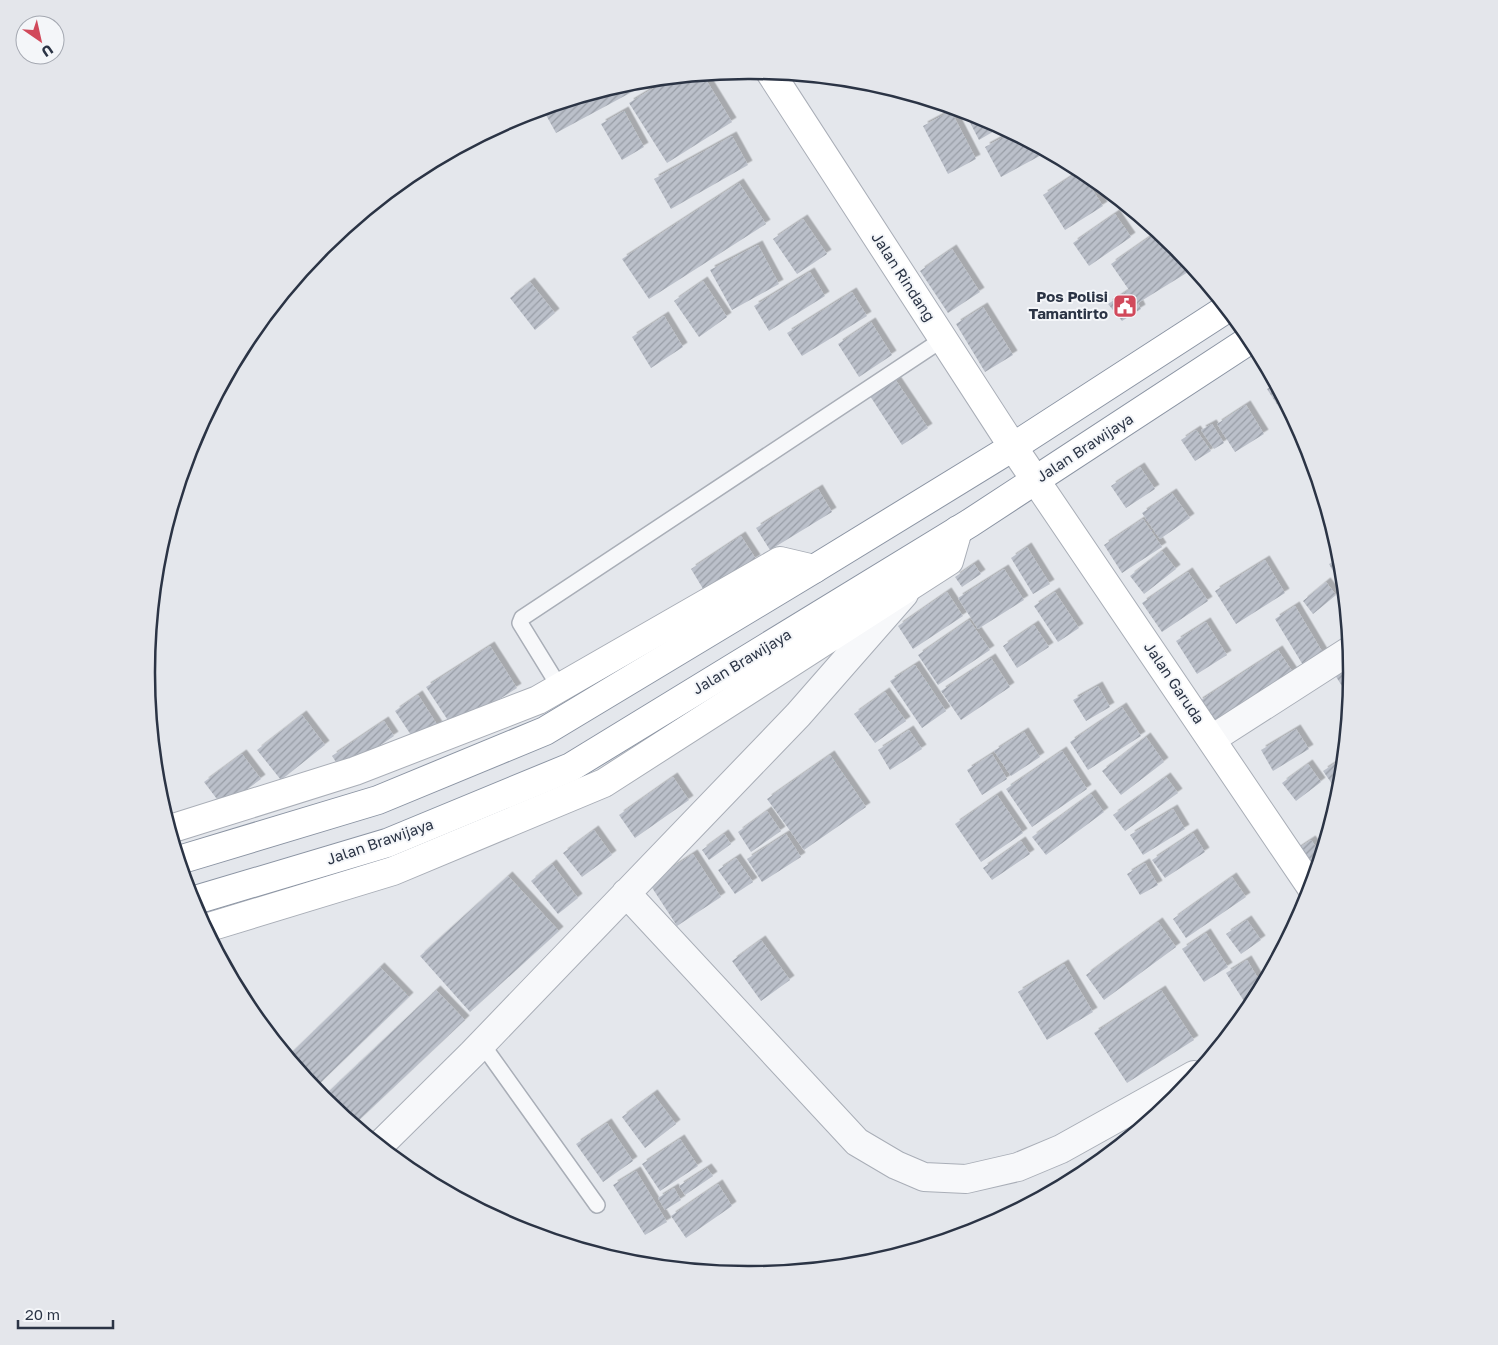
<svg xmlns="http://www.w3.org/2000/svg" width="1498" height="1345" viewBox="0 0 1498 1345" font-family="'Golos Text',sans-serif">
  <defs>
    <pattern id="building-hatch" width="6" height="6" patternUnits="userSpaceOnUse" patternTransform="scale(1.25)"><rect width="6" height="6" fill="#bbc0ca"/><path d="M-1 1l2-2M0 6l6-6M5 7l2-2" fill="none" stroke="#989da6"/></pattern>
    <filter id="shadow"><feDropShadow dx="4.5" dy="-4.5" stdDeviation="0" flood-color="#0004"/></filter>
  </defs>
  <rect width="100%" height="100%" fill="#e4e7ec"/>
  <path fill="url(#building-hatch)" filter="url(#shadow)" d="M703,75L732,122L667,163L629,103L670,78Z
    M656,79L556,133L546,115L576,99L632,82Z
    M624,111L644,147L622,160L601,124Z
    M951,111L976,159L948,174L923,126Z
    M964,111L980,116L1001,127L979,140Z
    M1011,133L1047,152L1001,177L985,147Z
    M732,136L748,165L671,209L654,179Z
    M1080,171L1103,206L1065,230L1043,195Z
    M739,183L766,224L649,299L622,259Z
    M1108,191L1122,203L1116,206Z
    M1115,214L1131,237L1089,266L1073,243Z
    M803,219L827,254L797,274L773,239Z
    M1157,232L1175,247L1193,269L1138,303L1141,309L1122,321L1108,304L1129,290L1111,264Z
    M758,245L779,284L732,310L710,270Z
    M952,249L980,292L948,313L920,271Z
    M810,272L825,296L769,331L754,306Z
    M703,281L727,317L699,337L674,301Z
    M530,282L555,313L535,330L510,298Z
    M852,292L867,316L802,356L787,333Z
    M983,307L1013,355L985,372L956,324Z
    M664,316L683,347L651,368L632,337Z
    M871,322L892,355L859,377L838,344Z
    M895,379L928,428L902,445L870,396Z
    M1275,384L1288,409L1282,412L1267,389Z
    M1246,405L1264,434L1235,452L1217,424Z
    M1212,424L1224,443L1214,449L1201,430Z
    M1196,430L1211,451L1195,461L1181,440Z
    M1140,467L1155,489L1126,508L1111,486Z
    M818,489L832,512L770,550L756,528Z
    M1172,493L1190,518L1160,539L1142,513Z
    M1143,519L1162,547L1122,573L1104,545Z
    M741,536L756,559L705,592L691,569Z
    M1027,547L1050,584L1033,594L1011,558Z
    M1162,551L1176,569L1144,594L1130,576Z
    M1340,558L1342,575L1337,578L1329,564Z
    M1265,560L1285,593L1236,624L1215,591Z
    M974,564L981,574L962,587L955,577Z
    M1004,569L1024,600L978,629L958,598Z
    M1188,572L1208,601L1162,632L1142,603Z
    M1326,582L1336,595L1313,614L1303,601Z
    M947,592L963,616L913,649L898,626Z
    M1055,592L1079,628L1058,642L1034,606Z
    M1295,606L1326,658L1306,670L1275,619Z
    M969,620L990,650L938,685L918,655Z
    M1206,622L1227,655L1197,674L1176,641Z
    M1034,625L1049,647L1017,668L1003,646Z
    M490,646L517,688L453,728L426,687Z
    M1278,650L1298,680L1217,732L1198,702Z
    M991,658L1010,687L961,720L941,691Z
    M1350,661L1351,673L1349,697L1333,672Z
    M915,665L946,711L922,728L890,681Z
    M1098,686L1110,707L1086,721L1073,700Z
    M885,692L906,721L875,743L854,714Z
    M418,695L438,726L415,741L395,711Z
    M1122,707L1141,736L1088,770L1070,742Z
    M302,715L325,745L281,780L257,750Z
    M384,721L394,736L342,771L332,756Z
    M1296,729L1309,749L1273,771L1261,750Z
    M909,730L922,749L890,770L878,750Z
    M1024,732L1040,757L1011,776L994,751Z
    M1146,737L1164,762L1121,795L1102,771Z
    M1062,751L1087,789L1032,827L1006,789Z
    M242,754L261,779L223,807L204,782Z
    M992,754L1007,779L982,795L967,770Z
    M830,755L866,807L804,850L767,799Z
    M1343,758L1340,790L1339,794L1323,771Z
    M1308,764L1321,782L1296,801L1282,783Z
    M673,777L689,800L635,838L619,815Z
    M1166,777L1178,793L1125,831L1113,815Z
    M1091,794L1104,812L1046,855L1032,837Z
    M997,795L1023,833L981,862L955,824Z
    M1173,809L1185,829L1143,855L1130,835Z
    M767,811L781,831L751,852L738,832Z
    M1329,825L1325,839L1320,831Z
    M594,830L612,855L582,877L563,853Z
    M1193,833L1205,852L1165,878L1152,860Z
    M724,834L731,844L709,860L702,850Z
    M786,834L801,857L762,882L747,859Z
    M1311,840L1321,854L1316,870L1293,852Z
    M1021,841L1030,854L992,880L983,868Z
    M693,854L721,897L677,926L649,883Z
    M736,858L753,882L735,894L718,870Z
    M1145,863L1158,885L1140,895L1127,874Z
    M552,864L578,898L558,914L531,881Z
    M508,876L559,931L470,1012L420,956Z
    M1232,877L1246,897L1186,938L1173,919Z
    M1247,920L1261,940L1241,954L1226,934Z
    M1158,922L1176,947L1104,1000L1086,975Z
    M1206,933L1228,967L1204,982L1182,949Z
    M761,940L790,980L761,1001L732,961Z
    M1247,960L1262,985L1249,1009L1226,973Z
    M1064,964L1093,1012L1047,1040L1018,992Z
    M380,967L409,997L315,1088L288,1056Z
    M436,990L465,1020L355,1124L322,1098Z
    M1161,990L1194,1040L1127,1083L1094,1033Z
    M653,1094L676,1124L645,1148L622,1117Z
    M607,1123L633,1161L603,1182L576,1144Z
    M680,1139L698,1166L660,1191L642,1164Z
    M707,1168L713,1176L685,1195L679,1186Z
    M636,1171L667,1222L645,1235L613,1185Z
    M718,1184L732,1206L686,1238L671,1216Z
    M674,1188L681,1200L665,1210L658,1198Z"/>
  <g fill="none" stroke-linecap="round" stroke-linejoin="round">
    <g stroke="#a9aeb7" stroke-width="18">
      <path id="lane" d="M560,688L520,623L522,618L943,339
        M482,1044L597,1205"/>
    </g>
    <g stroke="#a9aeb7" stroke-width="30">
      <path id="street" d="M1212,739L1349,651
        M626,893L857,1142L896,1165L924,1177L966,1179L1018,1167L1061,1149L1194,1075
        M380,1145L472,1054L798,715L904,594"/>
    </g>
    <g stroke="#a9aeb7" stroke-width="30">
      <path id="secondary" d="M770,72L1013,447L1311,887
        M170,829L355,771L538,700L780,561L814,569
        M206,928L393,871L604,783L949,561L958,530"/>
    </g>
    <g stroke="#8b94a3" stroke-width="30">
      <path id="highway" d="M179,860L378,800L545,731L814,569L1013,447L1226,309
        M192,901L387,843L571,767L970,523L1251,339"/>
    </g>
    <use href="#lane" stroke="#f7f8fa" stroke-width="15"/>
    <use href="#street" stroke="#f7f8fa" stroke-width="28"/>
    <use href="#secondary" stroke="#fff" stroke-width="28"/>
    <use href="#highway" stroke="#fff" stroke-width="28"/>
  </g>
  <defs>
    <g id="civic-square" transform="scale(1.25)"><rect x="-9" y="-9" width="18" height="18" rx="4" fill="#d1495b" stroke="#f4f6f9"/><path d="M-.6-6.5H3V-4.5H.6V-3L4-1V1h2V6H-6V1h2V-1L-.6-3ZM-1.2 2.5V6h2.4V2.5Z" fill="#fff"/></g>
  </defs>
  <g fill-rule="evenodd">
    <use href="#civic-square" x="1125" y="306"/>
  </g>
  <g text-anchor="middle" stroke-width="4" stroke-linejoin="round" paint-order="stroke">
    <g font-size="15" fill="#2b3445" stroke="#f4f6f9">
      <text transform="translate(903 277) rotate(57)" y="5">Jalan Rindang</text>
      <text transform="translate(1085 448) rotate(-33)" y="5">Jalan Brawijaya</text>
      <text transform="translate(742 662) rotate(-31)" y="5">Jalan Brawijaya</text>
      <text transform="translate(1174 683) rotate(56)" y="5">Jalan Garuda</text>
      <text transform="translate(380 842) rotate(-19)" y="5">Jalan Brawijaya</text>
    </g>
    <g font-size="15" font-weight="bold" fill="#2b3445" stroke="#f4f6f9" text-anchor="end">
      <text x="1108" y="302">Pos Polisi<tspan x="1108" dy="17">Tamantirto</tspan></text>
    </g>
  </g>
  <path d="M0 0H1498V1345H0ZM748 79H750A593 593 0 0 1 1343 672V673A593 593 0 0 1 750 1266H748A593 593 0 0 1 155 673V672A593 593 0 0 1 748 79Z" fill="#e4e6eb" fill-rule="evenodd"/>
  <path fill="none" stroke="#2b3445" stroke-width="2.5" d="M748 79H750A593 593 0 0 1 1343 672V673A593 593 0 0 1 750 1266H748A593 593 0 0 1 155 673V672A593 593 0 0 1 748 79Z"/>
  <g transform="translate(40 40) rotate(146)"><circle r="24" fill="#f4f6f9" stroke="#a4a8b1"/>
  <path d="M0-4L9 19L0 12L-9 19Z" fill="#d1495b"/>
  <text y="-8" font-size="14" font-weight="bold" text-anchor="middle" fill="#2b3445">U</text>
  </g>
  <path d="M18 1320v8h95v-8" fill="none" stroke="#2b3445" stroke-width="2.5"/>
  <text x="25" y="1320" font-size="15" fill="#2b3445" stroke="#f4f6f9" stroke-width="4" paint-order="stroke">20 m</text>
</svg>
